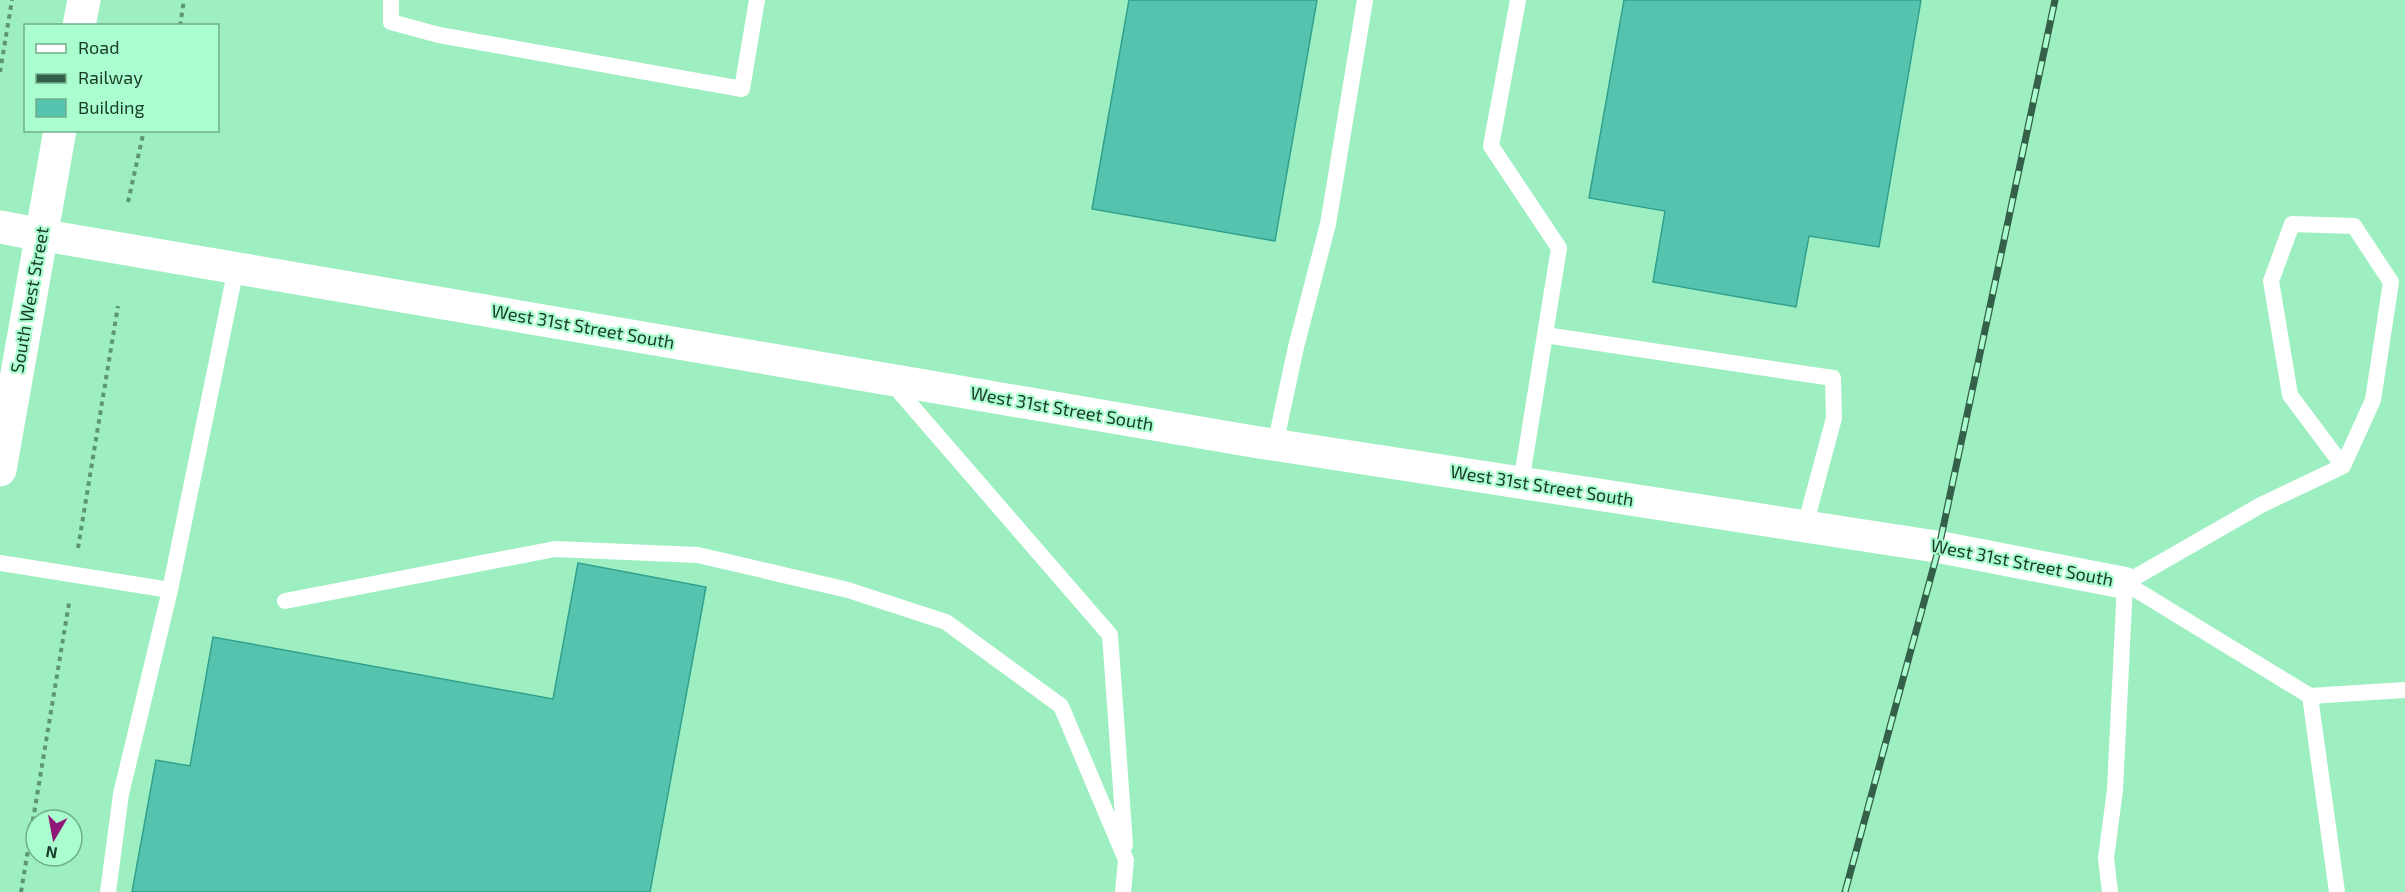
<svg xmlns="http://www.w3.org/2000/svg" width="2405" height="892" viewBox="0 0 2405 892" font-family="'Exo 2',sans-serif">
  <rect width="100%" height="100%" fill="#9defc1"/>
  <path fill="#56c3ae" stroke="#31a18e" stroke-width="1.5" d="M1129,0H1317L1275,241L1092,209Z
    M1624,0H1921L1879,247L1809,236L1796,307L1653,282L1665,211L1589,198Z
    M578,563L706,587L650,892H132L156,760L190,766L213,637L553,699Z"/>
  <g fill="none" stroke-linecap="round" stroke-linejoin="round">
    <path stroke="#5c9676" stroke-width="4" stroke-dasharray="4.5 4.5" stroke-linecap="butt" d="M180,26L184,0
      M0,72L12,0
      M128,202L144,130
      M78,548L118,306
      M21,892L69,603"/>
    <path stroke="#fff" stroke-width="16" d="M391,0V22L439,35L742,89L757,0
      M1518,0L1491,146L1559,248L1521,483
      M1545,335L1833,378L1834,418L1805,526
      M891,382L1110,635L1125,845
      M1275,445L1296,347L1328,224L1365,0
      M0,563L170,590
      M2125,583L2261,505L2343,466L2373,400L2391,282L2354,226L2292,224L2271,281L2290,395L2343,466
      M2125,583L2310,696L2405,690
      M285,601L555,549L698,555L848,590L946,622L1061,706L1126,860L1123,892
      M2310,696L2337,892
      M108,892L121,794L170,590L236,268
      M2110,892L2106,858L2115,790L2125,583"/>
    <path stroke="#fff" stroke-width="32" d="M42,235L1256,442L1939,547L2125,583"/>
    <path stroke="#fff" stroke-width="33" d="M79,26L84,0
      M0,227L42,235
      M0,470L60,130"/>
    <g stroke="#345f48" stroke-width="7">
      <path id="rail" d="M1845,892L1939,547L2055,0"/>
    </g>
    <use href="#rail" stroke="#aafdce" stroke-width="4.5" stroke-dasharray="14" stroke-linecap="butt"/>
  </g>
  <g text-anchor="middle" stroke-width="4.5" stroke-linejoin="round" paint-order="stroke">
    <g font-size="18" fill="#193b29" stroke="#aafdce">
      <text transform="translate(30 300) rotate(-80)" y="6">South West Street</text>
      <text transform="translate(583 327) rotate(10)" y="6">West 31st Street South</text>
      <text transform="translate(1062 409) rotate(10)" y="6">West 31st Street South</text>
      <text transform="translate(1542 486) rotate(9)" y="6">West 31st Street South</text>
      <text transform="translate(2022 563) rotate(11)" y="6">West 31st Street South</text>
    </g>
  </g>
  <rect x="24" y="24" width="195" height="108" fill="#aafdce" stroke="#70af8c" stroke-width="1.5"/>
  <rect x="36" y="44" width="30" height="9" fill="#ffffff" stroke="#70af8c" stroke-width="1.5"/>
  <text x="78" y="54" font-size="18" fill="#193b29">Road</text>
  <rect x="36" y="74" width="30" height="9" fill="#345f48" stroke="#70af8c" stroke-width="1.5"/>
  <text x="78" y="84" font-size="18" fill="#193b29">Railway</text>
  <rect x="36" y="99" width="30" height="18" fill="#56c3ae" stroke="#70af8c" stroke-width="1.5"/>
  <text x="78" y="114" font-size="18" fill="#193b29">Building</text>
  <g transform="translate(54 838) rotate(190)"><circle r="28" fill="#aafdce" stroke="#70af8c" stroke-width="1.5"/>
  <path d="M0-4.5L10 22L0 15L-10 22Z" fill="#8f1776"/>
  <text y="-9" font-size="16" font-weight="bold" text-anchor="middle" fill="#193b29">N</text>
  </g>
</svg>
